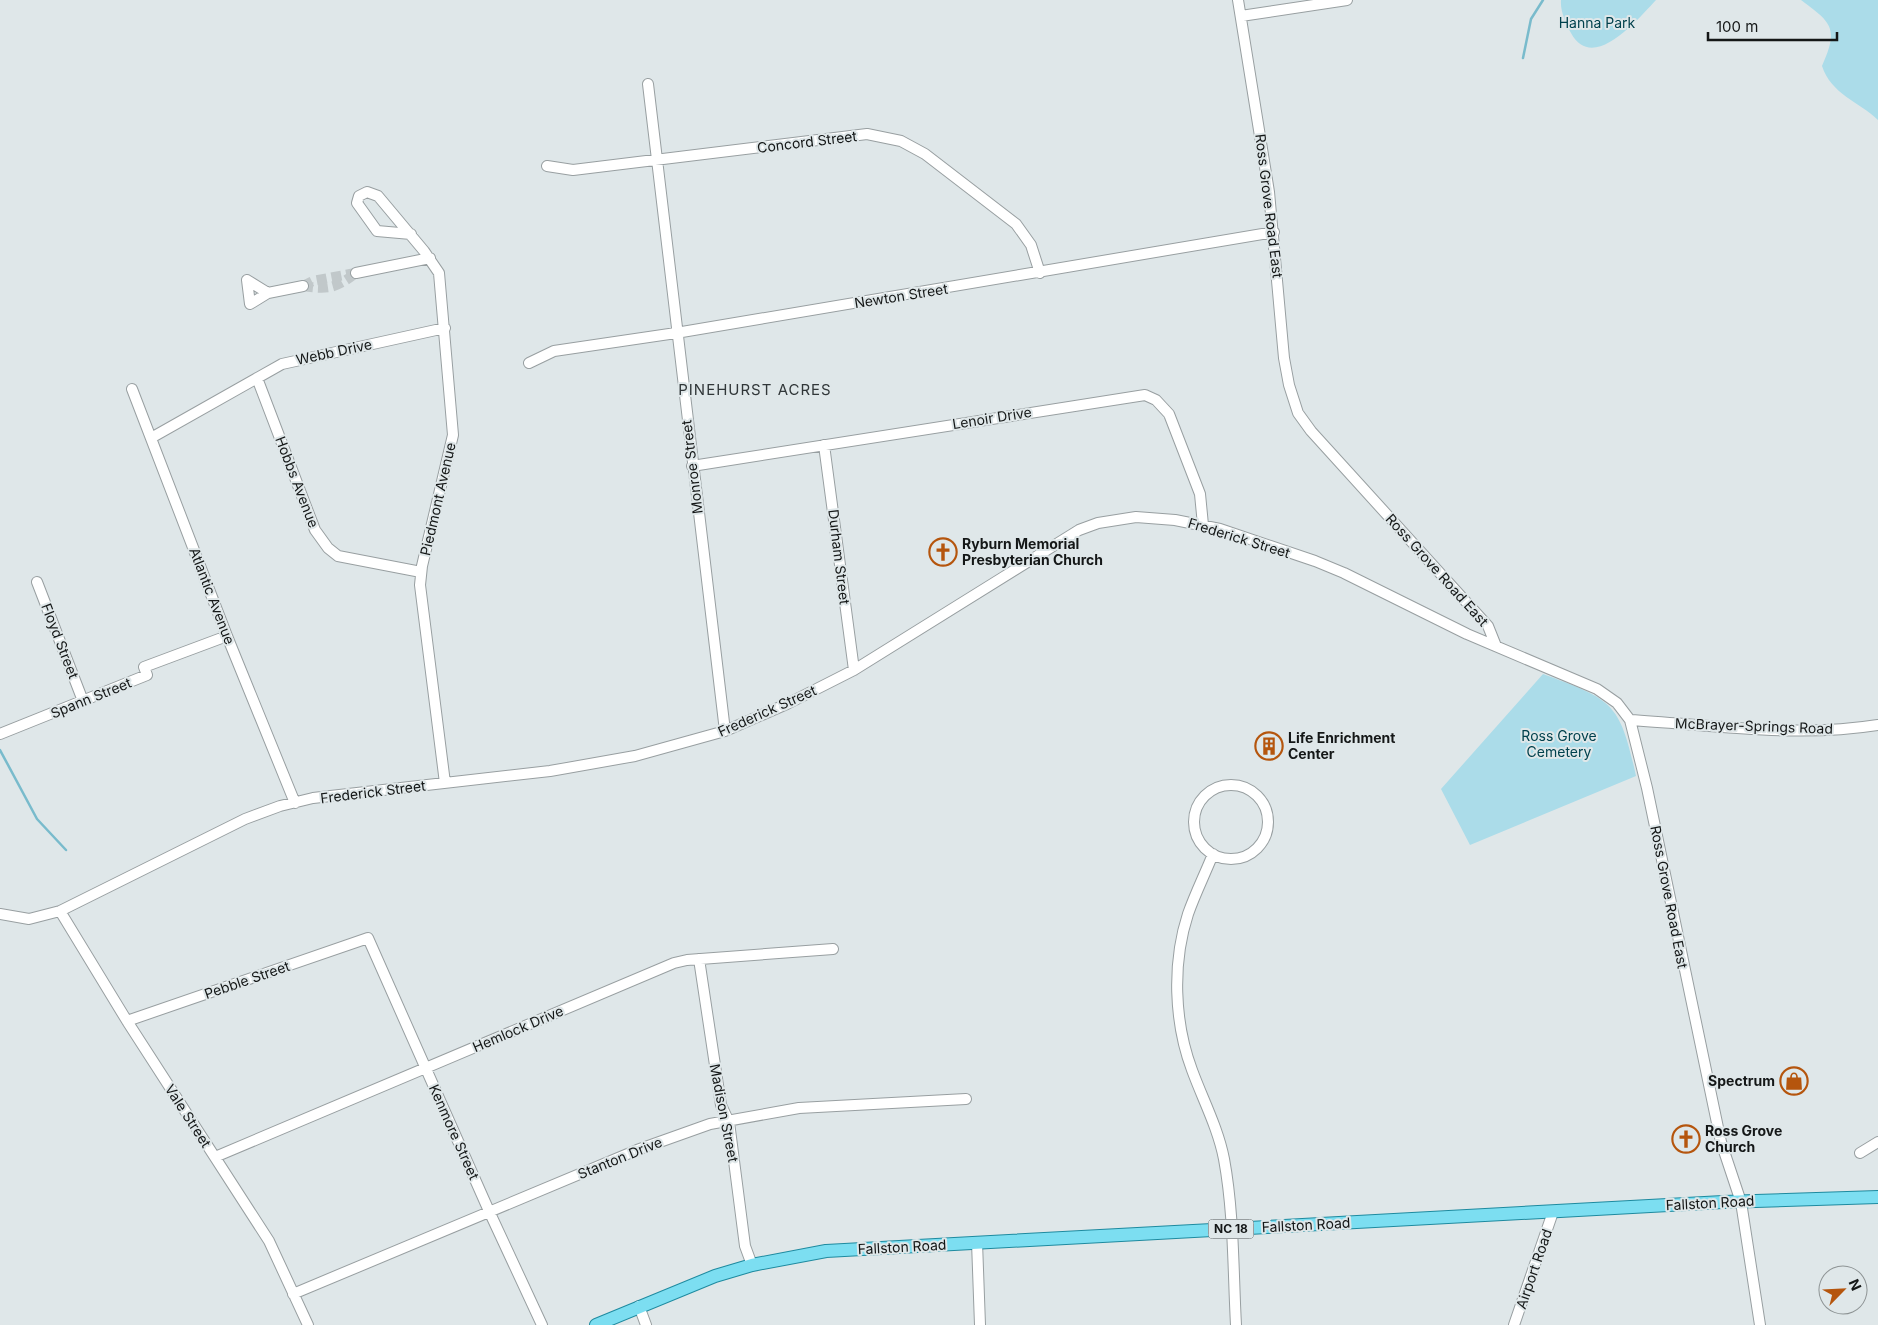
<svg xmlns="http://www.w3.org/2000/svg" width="1878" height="1325" viewBox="0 0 1878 1325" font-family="Inter,sans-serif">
  <rect width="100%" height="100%" fill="#dfe7e9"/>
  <path fill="#abdce9" d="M1561,0H1656C1639,18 1593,74 1571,33C1566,24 1560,11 1561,0Z
    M1801,0H1878V120C1858,101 1831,94 1822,66C1839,28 1832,23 1801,0Z
    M1543,674C1613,700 1620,702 1636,776L1470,845L1441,789Z"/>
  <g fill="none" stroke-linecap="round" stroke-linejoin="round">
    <path stroke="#79bbcc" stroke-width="2.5" d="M1523,58L1531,19L1543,0
      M0,750L37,819L66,850"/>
    <path stroke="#c1c8ca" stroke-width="10" stroke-dasharray="10 5" stroke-linecap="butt" d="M303,286C329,290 336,288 356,273
      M303,286L313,281L355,273"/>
    <g stroke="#989fa1" stroke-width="12">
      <path id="minor" d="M1238,0L1269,192L1284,358L1289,385L1298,413L1311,431L1488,626L1496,646
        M1241,16L1347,0
        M648,84L725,731
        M547,166L573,170L867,134L901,141L925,154L1016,224L1031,245L1040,273
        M411,234L377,231L357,203L359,196L367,192L378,196L424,251L439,273L453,435L422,566L420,585L445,783
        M356,273L430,258
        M247,280L268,293L303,286
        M247,280L250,304L268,293
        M529,363L554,351L676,333L1274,232
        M257,378L315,530L328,548L338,556L421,572
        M132,389L227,636L295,803
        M151,438L282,364L445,328
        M824,445L854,670
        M692,466L1145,395L1156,400L1169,414L1200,494L1203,525
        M37,582L83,701
        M1630,720C1712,725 1797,738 1878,725
        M0,734L147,675L144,667L227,636
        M1194 822a37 37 0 1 1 74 0a37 37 0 1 1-74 0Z
        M1213,854C1205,874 1195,894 1188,914C1172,963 1174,1022 1192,1070C1203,1100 1218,1128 1224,1159C1234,1213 1233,1270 1236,1325
        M60,911L127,1021L269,1241L308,1325
        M0,914L29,919L60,911L245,819L280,806L313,798L550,771L635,756L725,731L787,704L854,670L1079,530L1098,523L1136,517L1175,520L1220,529L1315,561L1344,573L1467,634L1597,689L1617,703L1630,720L1647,788L1721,1142L1741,1202L1760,1325
        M699,959L721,1105L729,1122L745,1246L752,1265
        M127,1021L368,938L489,1211L542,1325
        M1860,1153L1878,1142
        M215,1157L674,963L687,960L833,949
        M977,1242L980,1325
        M293,1294L637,1150L710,1124L799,1108L966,1099
        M639,1306L646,1325
        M1514,1325L1553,1212"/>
    </g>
    <g stroke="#1e8a9f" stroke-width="14">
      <path id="major" d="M596,1325L715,1276L752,1265L826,1251L1723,1202L1878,1197"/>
    </g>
    <use href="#minor" stroke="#fff" stroke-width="10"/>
    <use href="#major" stroke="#7cdef1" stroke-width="12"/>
  </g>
  <defs>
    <g id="church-ring" transform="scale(1.4375)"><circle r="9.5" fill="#dfe7e9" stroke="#b5550d" stroke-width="1.5"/><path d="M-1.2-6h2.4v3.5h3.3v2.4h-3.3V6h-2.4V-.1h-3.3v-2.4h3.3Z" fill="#b5550d"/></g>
    <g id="building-ring" transform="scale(1.4375)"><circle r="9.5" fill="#dfe7e9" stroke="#b5550d" stroke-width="1.5"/><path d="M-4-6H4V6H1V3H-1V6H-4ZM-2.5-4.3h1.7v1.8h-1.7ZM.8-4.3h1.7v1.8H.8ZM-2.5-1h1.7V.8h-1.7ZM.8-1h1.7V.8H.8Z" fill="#b5550d"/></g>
    <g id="shop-ring" transform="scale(1.4375)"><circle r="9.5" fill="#dfe7e9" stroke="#b5550d" stroke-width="1.5"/><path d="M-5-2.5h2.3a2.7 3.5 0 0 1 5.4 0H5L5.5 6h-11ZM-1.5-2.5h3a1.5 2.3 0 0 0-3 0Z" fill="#b5550d"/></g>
  </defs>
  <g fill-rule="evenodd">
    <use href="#church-ring" x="943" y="552"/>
    <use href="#building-ring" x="1269" y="746"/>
    <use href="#shop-ring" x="1794" y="1081"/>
    <use href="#church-ring" x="1686" y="1139"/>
  </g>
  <g text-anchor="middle" stroke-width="4" stroke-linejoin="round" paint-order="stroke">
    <rect fill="#dfe7e9" stroke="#515556" stroke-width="1" x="1208.5" y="1219.5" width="45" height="19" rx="4"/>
    <g font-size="12" font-weight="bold" fill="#141717">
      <text x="1231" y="1233">NC 18</text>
    </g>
    <g font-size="14" fill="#00414d" stroke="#dfe7e9">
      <text x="1597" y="28">Hanna Park</text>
      <text x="1559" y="741">Ross Grove<tspan x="1559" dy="16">Cemetery</tspan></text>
    </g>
    <g font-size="14" fill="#141717" stroke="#dfe7e9">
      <text transform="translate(807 142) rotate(-7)" y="5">Concord Street</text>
      <text transform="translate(1269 206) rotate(83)" y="5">Ross Grove Road East</text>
      <text transform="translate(901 296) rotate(-9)" y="5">Newton Street</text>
      <text transform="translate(334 352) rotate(-12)" y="5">Webb Drive</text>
      <text transform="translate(992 418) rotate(-9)" y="5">Lenoir Drive</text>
      <text transform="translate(692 467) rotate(-97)" y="5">Monroe Street</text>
      <text transform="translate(297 482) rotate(69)" y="5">Hobbs Avenue</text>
      <text transform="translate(438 499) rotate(-77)" y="5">Piedmont Avenue</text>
      <text transform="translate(1239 538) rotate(17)" y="5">Frederick Street</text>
      <text transform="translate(839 557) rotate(83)" y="5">Durham Street</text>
      <text transform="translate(1437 570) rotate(48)" y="5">Ross Grove Road East</text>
      <text transform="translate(212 596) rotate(69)" y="5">Atlantic Avenue</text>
      <text transform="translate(60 641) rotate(69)" y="5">Floyd Street</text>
      <text transform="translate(91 698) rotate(-22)" y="5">Spann Street</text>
      <text transform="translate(767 711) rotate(-24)" y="5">Frederick Street</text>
      <text transform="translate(1754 726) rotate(2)" y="5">McBrayer-Springs Road</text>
      <text transform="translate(373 792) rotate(-7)" y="5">Frederick Street</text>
      <text transform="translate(1669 897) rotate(79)" y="5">Ross Grove Road East</text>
      <text transform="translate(247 980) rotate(-19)" y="5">Pebble Street</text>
      <text transform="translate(518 1029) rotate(-23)" y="5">Hemlock Drive</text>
      <text transform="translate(724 1113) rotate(79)" y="5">Madison Street</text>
      <text transform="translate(188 1116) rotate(57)" y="5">Vale Street</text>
      <text transform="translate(454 1132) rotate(66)" y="5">Kenmore Street</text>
      <text transform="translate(620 1158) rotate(-22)" y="5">Stanton Drive</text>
      <text transform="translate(1710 1203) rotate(-3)" y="5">Fallston Road</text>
      <text transform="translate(1306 1225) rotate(-3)" y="5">Fallston Road</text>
      <text transform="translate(902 1247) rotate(-3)" y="5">Fallston Road</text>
      <text transform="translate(1534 1269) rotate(-71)" y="5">Airport Road</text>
    </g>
    <g font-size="14" font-weight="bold" fill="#141717" stroke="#dfe7e9" text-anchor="start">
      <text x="962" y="549">Ryburn Memorial<tspan x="962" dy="16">Presbyterian Church</tspan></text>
      <text x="1288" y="743">Life Enrichment<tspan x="1288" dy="16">Center</tspan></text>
      <text x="1775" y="1086" text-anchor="end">Spectrum</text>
      <text x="1705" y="1136">Ross Grove<tspan x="1705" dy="16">Church</tspan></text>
    </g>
    <g font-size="15" letter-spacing="1" fill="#313739" stroke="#dfe7e9">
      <text x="755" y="395">PINEHURST ACRES</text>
    </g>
  </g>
  <g transform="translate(1843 1290) rotate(66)"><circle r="24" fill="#dfe7e9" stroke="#8e9495"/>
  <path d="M0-4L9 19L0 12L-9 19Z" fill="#b5550d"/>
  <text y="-8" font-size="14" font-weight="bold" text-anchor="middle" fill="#141717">N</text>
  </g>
  <path d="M1708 32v8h129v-8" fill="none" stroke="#141717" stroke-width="2.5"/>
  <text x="1716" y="32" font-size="15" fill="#141717" stroke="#dfe7e9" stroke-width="4" paint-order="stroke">100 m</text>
</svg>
